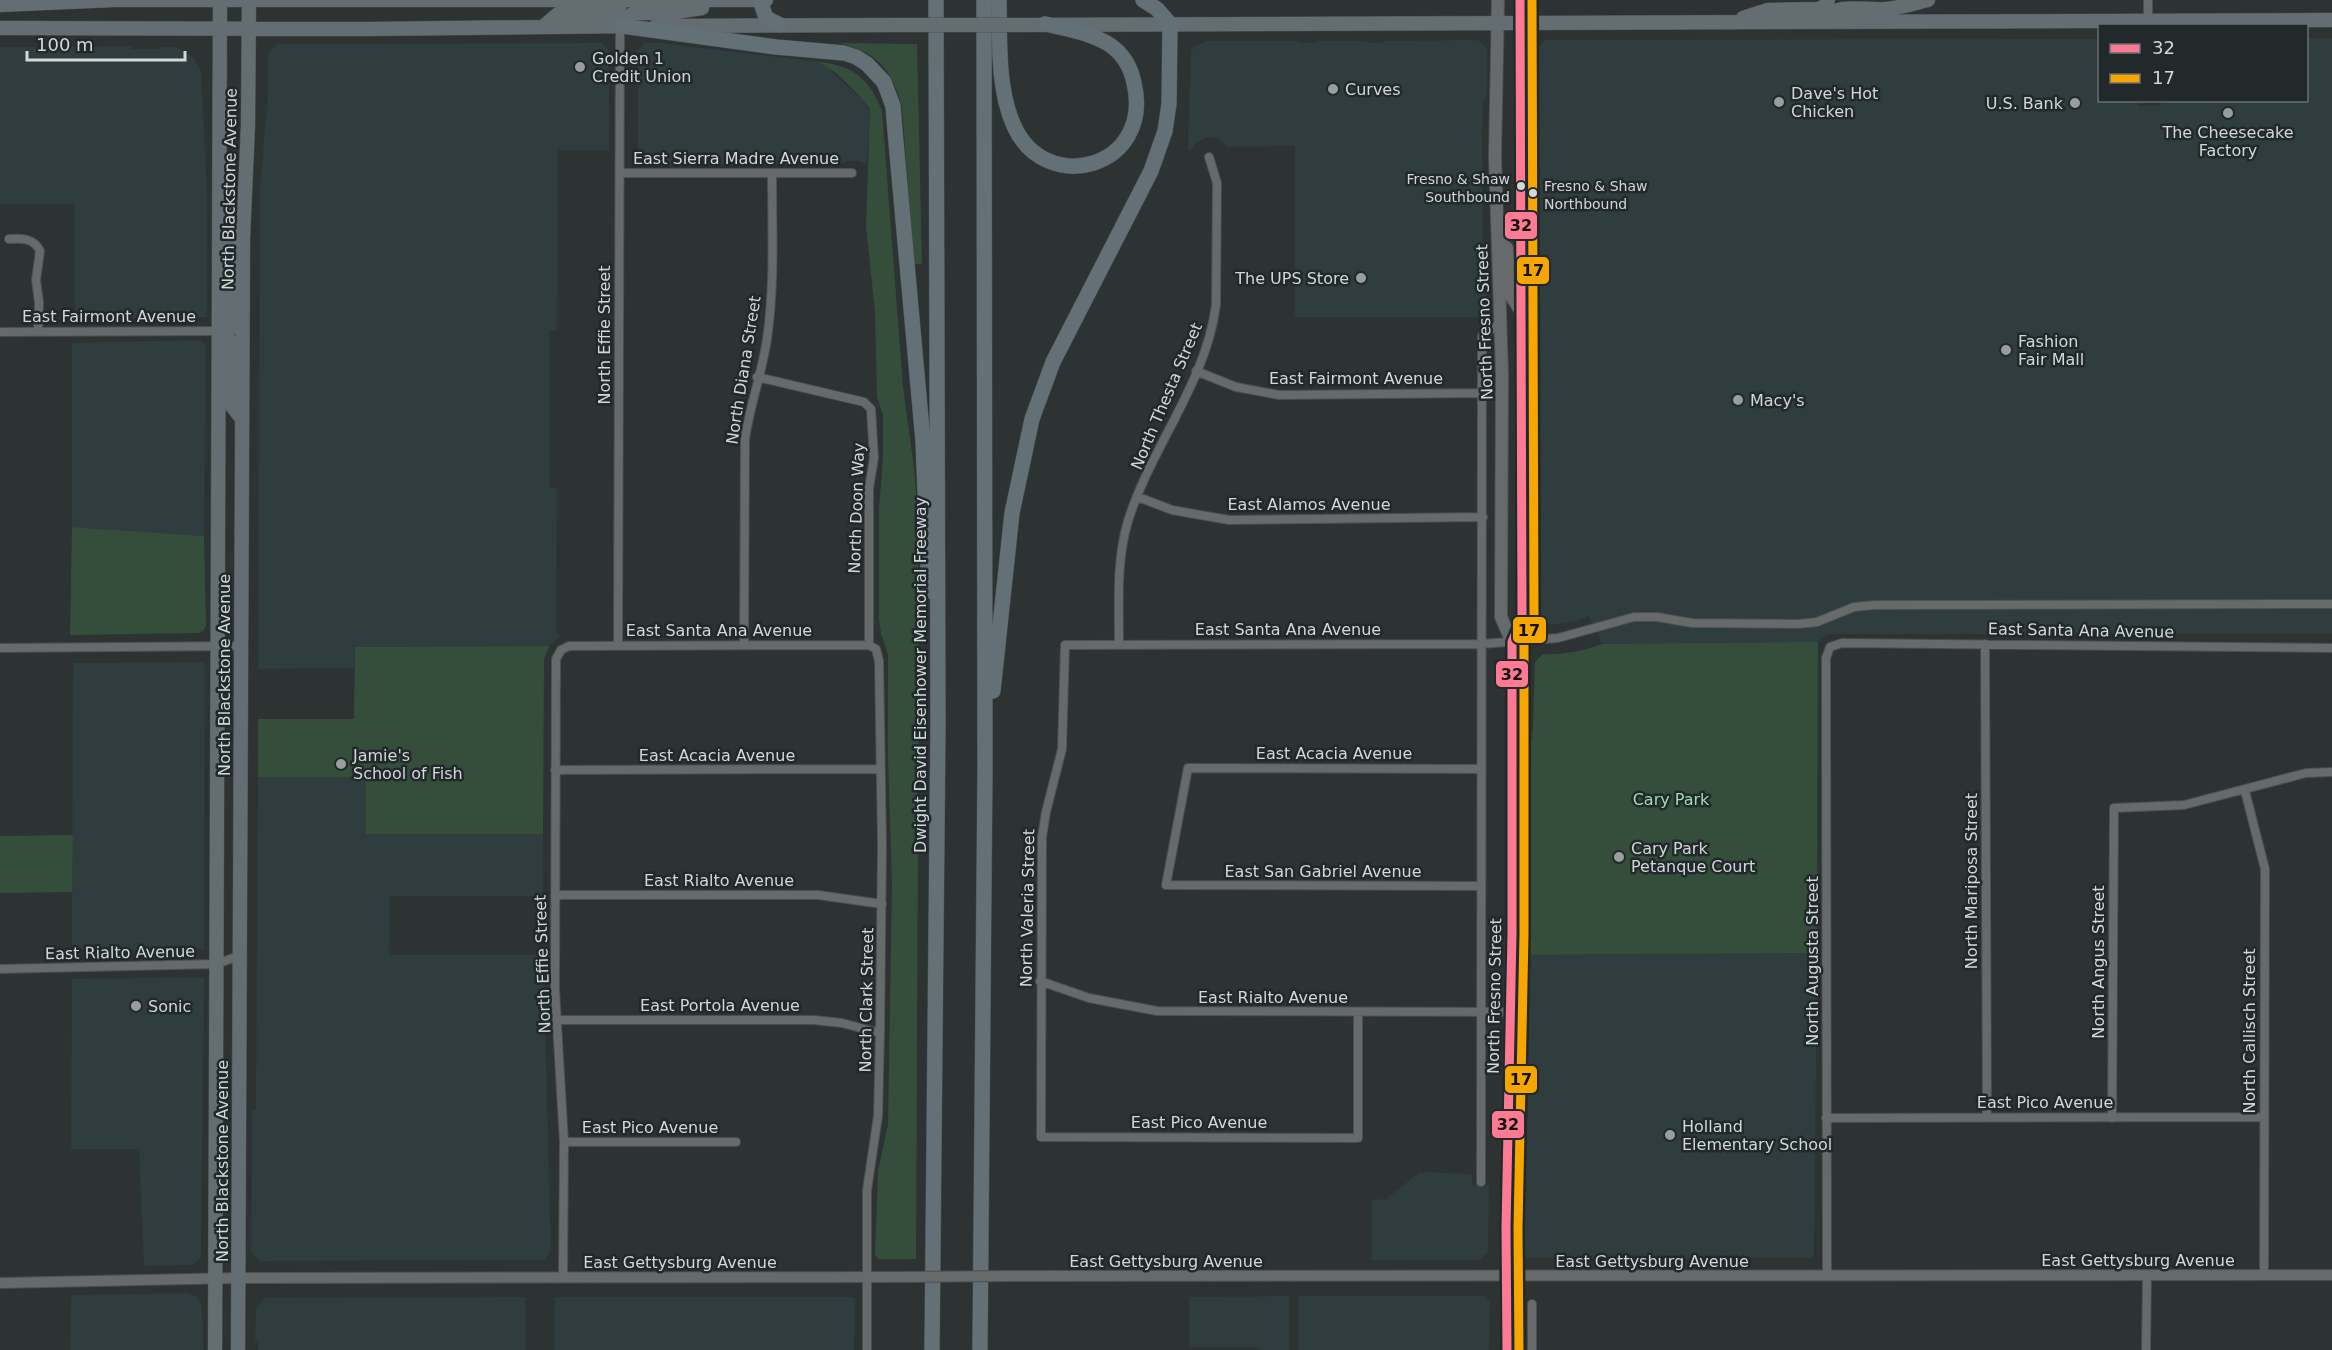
<svg xmlns="http://www.w3.org/2000/svg" width="2332" height="1350" viewBox="0 0 2332 1350" font-family="'DejaVu Sans',sans-serif">
  <rect width="100%" height="100%" fill="#2d3233"/>
  <path fill="#2f3d3f" d="M2307,38H2332V634H1829L1818,642L1602,644L1589,616L1573,622L1550,625L1540,618L1534,113L1538,99L1536,72L1538,70V54L1536,50L1545,40L2099,39L2100,100L2138,101V106H2161V100H2306Z
    M1478,40L1487,49V93L1483,104L1482,131L1483,252L1489,262V288L1486,297V317H1295V146L1227,147L1219,139L1208,137L1196,143L1190,151L1188,150L1191,51L1197,45L1208,41H1297L1299,43H1315L1316,41H1362L1372,43H1382L1384,41Z
    M602,43L609,50V150H558L557,324V330L549,331V488H557L556,631L560,637L549,646L355,647L354,668L258,669L260,190L268,94V53L277,44Z
    M645,43H661L813,61L825,65L870,107L867,164L858,161H846L841,164L645,166L638,158V50Z
    M131,46L132,49H161V47H177L194,58L201,71L207,190V317L75,318V204H0V47Z
    M201,340L206,345L204,536L72,527V343Z
    M205,662L204,949L72,950L73,663Z
    M258,777H366V834H543V896H390L389,955H543L551,1251L544,1260L260,1261L251,1252L252,1110L256,1109Z
    M1817,953L1814,1255L1811,1258H1527L1523,1255L1524,1015L1529,985V955Z
    M204,977L201,1257L193,1265L144,1266L139,1149H71L72,979Z
    M1420,1172L1472,1174V1185H1489L1488,1252L1479,1260H1372V1200L1386,1199Z
    M188,1293L197,1297L202,1305L203,1350H70L71,1295Z
    M1289,1296V1350H1262L1254,1347H1189V1297Z
    M1299,1296H1484L1490,1301L1489,1350H1299Z
    M525,1297V1350H258V1342H255L256,1308L265,1298Z
    M555,1297H851L855,1299L854,1350H554Z"/>
  <path fill="#344e3b" d="M839,43L917,44L922,264H914L902,107C892,69 877,52 839,43Z
    M813,61C851,65 868,75 882,111L903,387L914,468L918,513L919,616L916,1259H879L875,1256L878,1171L888,1124L892,884L888,757V654L881,634L879,619V510L883,458V415L877,397L875,312L866,226L870,108C854,91 836,67 813,61Z
    M72,527L204,536L206,626L203,631L198,633L70,635Z
    M1818,642L1817,953L1529,955V858L1524,827L1525,798L1533,727L1535,662L1543,654C1564,655 1582,651 1602,644Z
    M549,646L544,659L543,834H366V777H258V719H354L355,647Z
    M73,835L72,892L0,893V836Z"/>
  <g fill="none" stroke-linecap="round" stroke-linejoin="round">
    <g stroke="#4b4f50" stroke-width="10">
      <path id="minor" d="M2148,21V0
        M620,173H852
        M9,239C21,238 34,238 40,251L36,280L39,302L38,332
        M0,332L219,331
        M1196,371L1236,387L1279,395L1483,393
        M757,377L864,402L871,409L874,458L869,488V645
        M1138,497L1172,510L1229,520L1483,517
        M744,644L745,439C750,405 762,373 767,339C775,284 772,229 772,173
        M1119,644C1119,603 1116,561 1128,521C1151,447 1206,383 1216,305L1217,183L1209,157
        M1985,644L1987,1117
        M618,645L620,26
        M0,648L241,646
        M1481,769L1188,768L1166,885L1481,886
        M555,770L879,769
        M2245,791L2265,869L2264,1275
        M555,895H818L882,904
        M0,969L216,964L239,956
        M1040,981L1089,998L1157,1011L1511,1012
        M1358,1012V1138L1041,1137L1042,837L1046,812L1062,749L1065,645L1482,644L1558,638L1634,617H1657L1692,623L1798,624L1817,622L1854,607L1875,605L2332,604
        M558,1020H814L842,1023L880,1033
        M1826,1118L2264,1117
        M2112,1118L2114,808L2184,805L2306,773L2332,772
        M564,1142H736
        M1481,1182L1482,336L1501,322
        M1827,1275L1826,658L1830,647L1842,643L2332,648
        M563,1278L564,1142L555,990L556,659L561,650L569,646L869,645L876,649L879,661L882,845L880,1033L878,1116L867,1190V1350
        M1532,1350V1304
        M2146,1350L2147,1275"/>
    </g>
    <g stroke="#4b4f50" stroke-width="12">
      <path id="tertiary" d="M1009,1276L2332,1275
        M0,1283L238,1278L904,1277"/>
    </g>
    <g stroke="#4b4f50" stroke-width="14">
      <path id="secondary" d="M1498,0L1495,156L1502,374L1501,617L1512,642
        M1498,242L1507,248L1511,296L1520,310
        M1507,1350L1506,1228L1512,934V642L1522,618L1520,0"/>
    </g>
    <g stroke="#4b4f50" stroke-width="15">
      <path id="primary" d="M0,5L114,0H766
        M1743,18L1768,10L1818,9L1824,7L1828,0
        M1820,22C1833,1 1866,11 1886,9C1900,8 1915,3 1928,0
        M1022,25L2332,20
        M544,26L558,14L616,12L622,1
        M620,26L624,19L634,13H669L702,8
        M656,26L900,25
        M0,28L367,29L631,26
        M222,202L230,219V318L232,324L242,330
        M219,331L227,336L231,343L232,406L242,419
        M215,1350L220,0
        M238,1350L243,238L248,125L249,0"/>
    </g>
    <g stroke="#4b4f50" stroke-width="16">
      <path id="motorway" d="M760,0L766,18L780,25
        M999,0C1000,40 997,89 1014,126C1046,197 1154,168 1134,83C1131,68 1123,54 1110,45C1091,33 1067,29 1045,24
        M622,26L776,47L844,53L856,57L867,64L884,82L893,106L895,131L923,441L929,591
        M993,691L1012,513L1032,419L1053,362L1151,171L1165,131L1169,104L1170,24L1157,9L1143,0
        M932,1350L938,726L936,0
        M980,1350L985,768L984,0"/>
    </g>
    <use href="#minor" stroke="#676a6a" stroke-width="8"/>
    <use href="#tertiary" stroke="#676a6a" stroke-width="10"/>
    <use href="#secondary" stroke="#676a6a" stroke-width="12"/>
    <use href="#primary" stroke="#646e72" stroke-width="14"/>
    <use href="#motorway" stroke="#637076" stroke-width="15"/>
    <g stroke="#4b4f50" stroke-width="12" stroke-linecap="butt">
      <path id="tertiary-bridge" d="M904,1277L1009,1276"/>
    </g>
    <g stroke="#4b4f50" stroke-width="15" stroke-linecap="butt">
      <path id="primary-bridge" d="M900,25H1022"/>
    </g>
    <use href="#tertiary-bridge" stroke="#676a6a" stroke-width="10"/>
    <use href="#primary-bridge" stroke="#646e72" stroke-width="14"/>
    <g stroke="#21292b" stroke-width="14">
      <path id="bus-1" d="M1507,1350L1506,1228L1512,934V642L1522,618L1520,0"/>
    </g>
    <g stroke="#21292b" stroke-width="14">
      <path id="bus-2" d="M1519,1350L1518,1228L1524,934V644L1534,618L1532,0"/>
    </g>
    <use href="#bus-1" stroke="#fe7a93" stroke-width="9"/>
    <use href="#bus-2" stroke="#f7a600" stroke-width="9"/>
  </g>
  <g fill="#989d9e" stroke="#21292b" stroke-width="2">
    <circle cx="580" cy="67" r="6"/>
    <circle cx="1333" cy="89" r="6"/>
    <circle cx="1779" cy="102" r="6"/>
    <circle cx="2075" cy="103" r="6"/>
    <circle cx="2228" cy="113" r="6"/>
    <circle cx="1361" cy="278" r="6"/>
    <circle cx="2006" cy="350" r="6"/>
    <circle cx="1738" cy="400" r="6"/>
    <circle cx="341" cy="764" r="6"/>
    <circle cx="1619" cy="857" r="6"/>
    <circle cx="136" cy="1006" r="6"/>
    <circle cx="1670" cy="1135" r="6"/>
  </g>
  <g fill="#d2d7d8" stroke="#21292b" stroke-width="2">
    <circle cx="1521" cy="186" r="5"/>
    <circle cx="1533" cy="193" r="5"/>
  </g>
  <g text-anchor="middle" stroke-width="5" stroke-linejoin="round" paint-order="stroke">
    <g font-size="14" fill="#d2d7d8" stroke="#21292b" text-anchor="end">
      <text x="1510" y="184">Fresno &amp; Shaw<tspan x="1510" dy="18">Southbound</tspan></text>
      <text x="1544" y="191" text-anchor="start">Fresno &amp; Shaw<tspan x="1544" dy="18">Northbound</tspan></text>
    </g>
    <g font-size="16" fill="#d2d7d8" stroke="#21292b" text-anchor="start">
      <text x="592" y="64">Golden 1<tspan x="592" dy="18">Credit Union</tspan></text>
      <text x="1345" y="95">Curves</text>
      <text x="1791" y="99">Dave's Hot<tspan x="1791" dy="18">Chicken</tspan></text>
      <text x="2063" y="109" text-anchor="end">U.S. Bank</text>
      <text x="2228" y="138" text-anchor="middle">The Cheesecake<tspan x="2228" dy="18">Factory</tspan></text>
      <text x="1349" y="284" text-anchor="end">The UPS Store</text>
      <text x="2018" y="347">Fashion<tspan x="2018" dy="18">Fair Mall</tspan></text>
      <text x="1750" y="406">Macy's</text>
      <text x="353" y="761">Jamie's<tspan x="353" dy="18">School of Fish</tspan></text>
      <text x="1631" y="854">Cary Park<tspan x="1631" dy="18">Petanque Court</tspan></text>
      <text x="148" y="1012">Sonic</text>
      <text x="1682" y="1132">Holland<tspan x="1682" dy="18">Elementary School</tspan></text>
    </g>
    <g font-size="16" fill="#d2d7d8" stroke="#21292b">
      <text x="736" y="164">East Sierra Madre Avenue</text>
      <text transform="translate(229 189) rotate(-89)" y="6">North Blackstone Avenue</text>
      <text x="109" y="322">East Fairmont Avenue</text>
      <text transform="translate(1484 322) rotate(-92)" y="6">North Fresno Street</text>
      <text transform="translate(604 335) rotate(-90)" y="6">North Effie Street</text>
      <text transform="translate(743 370) rotate(-81)" y="6">North Diana Street</text>
      <text x="1356" y="384">East Fairmont Avenue</text>
      <text transform="translate(1166 396) rotate(-67)" y="6">North Thesta Street</text>
      <text x="1309" y="510">East Alamos Avenue</text>
      <text transform="translate(856 508) rotate(-88)" y="6">North Doon Way</text>
      <text x="1288" y="635">East Santa Ana Avenue</text>
      <text x="719" y="636">East Santa Ana Avenue</text>
      <text transform="translate(2081 630) rotate(1)" y="6">East Santa Ana Avenue</text>
      <text transform="translate(224 675) rotate(-90)" y="6">North Blackstone Avenue</text>
      <text transform="translate(920 675) rotate(-90)" y="6">Dwight David Eisenhower Memorial Freeway</text>
      <text x="1334" y="759">East Acacia Avenue</text>
      <text x="717" y="761">East Acacia Avenue</text>
      <text x="1323" y="877">East San Gabriel Avenue</text>
      <text x="719" y="886">East Rialto Avenue</text>
      <text transform="translate(1971 881) rotate(-90)" y="6">North Mariposa Street</text>
      <text transform="translate(1027 908) rotate(-89)" y="6">North Valeria Street</text>
      <text transform="translate(120 952) rotate(-1)" y="6">East Rialto Avenue</text>
      <text transform="translate(1812 961) rotate(-90)" y="6">North Augusta Street</text>
      <text transform="translate(2098 962) rotate(-90)" y="6">North Angus Street</text>
      <text transform="translate(542 964) rotate(-92)" y="6">North Effie Street</text>
      <text transform="translate(1494 996) rotate(-89)" y="6">North Fresno Street</text>
      <text x="1273" y="1003">East Rialto Avenue</text>
      <text transform="translate(866 1000) rotate(-89)" y="6">North Clark Street</text>
      <text x="720" y="1011">East Portola Avenue</text>
      <text transform="translate(2249 1031) rotate(-90)" y="6">North Callisch Street</text>
      <text x="2045" y="1108">East Pico Avenue</text>
      <text x="1199" y="1128">East Pico Avenue</text>
      <text x="650" y="1133">East Pico Avenue</text>
      <text transform="translate(222 1161) rotate(-90)" y="6">North Blackstone Avenue</text>
      <text x="2138" y="1266">East Gettysburg Avenue</text>
      <text x="1166" y="1267">East Gettysburg Avenue</text>
      <text x="1652" y="1267">East Gettysburg Avenue</text>
      <text x="680" y="1268">East Gettysburg Avenue</text>
    </g>
    <g font-size="16" fill="#9ddeae" stroke="#21292b">
      <text x="1671" y="805">Cary Park</text>
    </g>
  </g>
  <g stroke="#21292b" stroke-width="2">
    <rect x="1504" y="211" width="34" height="29" rx="6" fill="#fe7a93"/>
    <rect x="1516" y="256" width="34" height="29" rx="6" fill="#f7a600"/>
    <rect x="1512" y="616" width="35" height="28" rx="6" fill="#f7a600"/>
    <rect x="1495" y="660" width="34" height="28" rx="6" fill="#fe7a93"/>
    <rect x="1504" y="1065" width="34" height="29" rx="6" fill="#f7a600"/>
    <rect x="1491" y="1110" width="34" height="29" rx="6" fill="#fe7a93"/>
  </g>
  <g font-size="16" text-anchor="middle" font-weight="bold" fill="#111">
    <text x="1521" y="231">32</text>
    <text x="1533" y="276">17</text>
    <text x="1529" y="636">17</text>
    <text x="1512" y="680">32</text>
    <text x="1521" y="1085">17</text>
    <text x="1508" y="1130">32</text>
  </g>
  <rect x="2098" y="24" width="210" height="78" fill="#21292b" stroke="#686f70" stroke-width="1.5"/>
  <rect x="2110" y="44" width="30" height="9" fill="#fe7a93" stroke="#686f70" stroke-width="1.5"/>
  <text x="2152" y="54" font-size="18" fill="#d2d7d8">32</text>
  <rect x="2110" y="74" width="30" height="9" fill="#f7a600" stroke="#686f70" stroke-width="1.5"/>
  <text x="2152" y="84" font-size="18" fill="#d2d7d8">17</text>
  <path d="M27 51v9h158v-9" fill="none" stroke="#d2d7d8" stroke-width="3"/>
  <text x="36" y="51" font-size="18" fill="#d2d7d8" stroke="#21292b" stroke-width="4.5" paint-order="stroke">100 m</text>
</svg>
